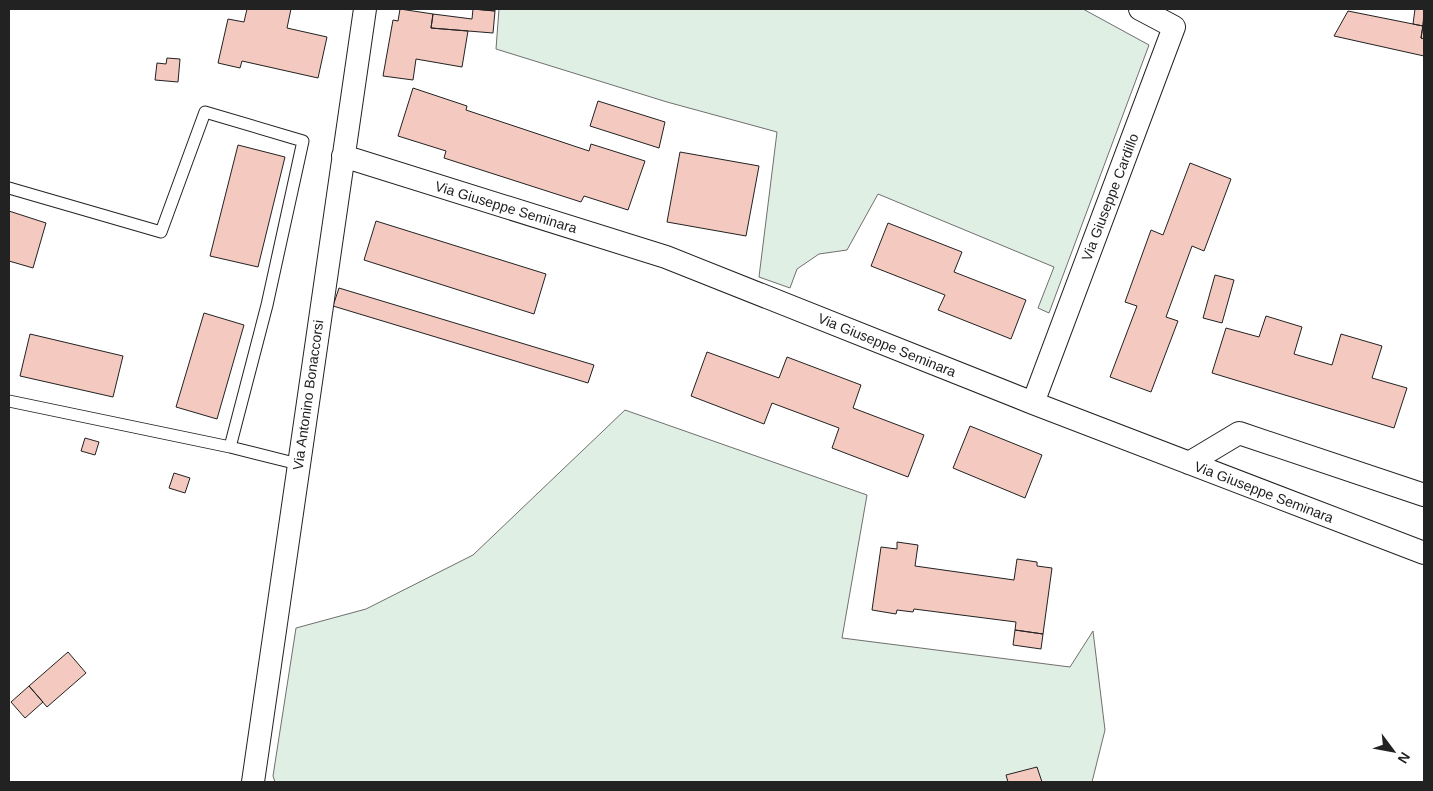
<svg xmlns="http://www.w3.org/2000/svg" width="1433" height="791" viewBox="0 0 1433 791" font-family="Helvetica,sans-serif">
  <rect width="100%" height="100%" fill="#fff"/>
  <path fill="#e0efe3" stroke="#6f6f6f" d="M499,9H1083L1149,45L1049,313L1038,308L1054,267L878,194L847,250L819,254L797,269L790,288L759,277L777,132L667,102L496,49Z
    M625,410L867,495L842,638L1070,667L1093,631L1105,730L1092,782H275L273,776L296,628L366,609L473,555Z"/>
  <path fill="#f3c9c0" stroke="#222" d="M247,9H291L287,28L327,37L318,78L242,61L240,68L218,63L228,19L244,22Z
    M400,9L433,14L431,28L468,31L462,67L416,59L413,80L383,76L393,20L398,21Z
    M473,9H495V11Z
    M473,9L495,11L493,33L431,28L433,14L472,19Z
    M1415,9H1424L1423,26L1413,24Z
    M1348,11L1423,26L1421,38L1424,39V56L1334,36Z
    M1424,18V39L1421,38Z
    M167,58L180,59L178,82L155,80L157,63L166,64Z
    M413,88L467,106L466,110L589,151L591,144L645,161L628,210L584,196L581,202L444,158L446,151L398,136Z
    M598,101L665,122L659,148L590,126Z
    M238,145L285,157L258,267L210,256Z
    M680,152L759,166L746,236L667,222Z
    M1190,163L1231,179L1204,251L1192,246L1166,317L1178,321L1151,392L1110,377L1137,306L1125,302L1151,230L1163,235Z
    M9,211L46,223L33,268L9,261Z
    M376,221L546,274L534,314L364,260Z
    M888,223L962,252L954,272L1026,300L1011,339L938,310L945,295L871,266Z
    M1215,275L1234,280L1222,323L1203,318Z
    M339,288L594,365L588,383L333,306Z
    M204,313L244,325L217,419L176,407Z
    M1266,316L1302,327L1294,354L1332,365L1341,334L1382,346L1372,378L1407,388L1394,428L1212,373L1226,328L1259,337Z
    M30,334L123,356L113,397L20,376Z
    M707,352L779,378L787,357L861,385L853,408L924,435L908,477L832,448L839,428L772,403L764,424L691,396Z
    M970,426L1042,455L1025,498L953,468Z
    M85,438L99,442L95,455L81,451Z
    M174,473L190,478L185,493L169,488Z
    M897,542L918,545L915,566L1014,580L1017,559L1037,562V566L1052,568L1043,634L1015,630L1016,622L914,609L913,612L897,610L896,614L872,610L881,547L897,549Z
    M1015,630L1043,634L1041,649L1013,645Z
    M68,652L86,673L47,707L29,686Z
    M29,686L43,702L25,718L11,702Z
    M1037,767L1042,782H1008L1006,775Z"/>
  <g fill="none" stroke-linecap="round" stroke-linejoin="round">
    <g stroke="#222" stroke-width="13">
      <path id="service" d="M9,188L161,232L205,112L303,141L267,305L230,447
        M9,401L230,447L298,464"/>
    </g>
    <g stroke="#222" stroke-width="24">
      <path id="minor" d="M343,156L666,257L1033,403L1424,553
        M1033,403L1174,27L1140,9
        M1189,463L1239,433L1424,495
        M253,782L365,9"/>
    </g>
    <use href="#service" stroke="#fff" stroke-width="11"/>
    <use href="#minor" stroke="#fff" stroke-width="22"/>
  </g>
  <g text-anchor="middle" stroke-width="4" stroke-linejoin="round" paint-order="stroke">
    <g font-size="14" fill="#222" stroke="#fff">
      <text transform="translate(1110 197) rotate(-69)" y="5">Via Giuseppe Cardillo</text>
      <text transform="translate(506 207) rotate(17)" y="5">Via Giuseppe Seminara</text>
      <text transform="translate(887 345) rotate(22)" y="5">Via Giuseppe Seminara</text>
      <text transform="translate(308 395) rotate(-82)" y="5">Via Antonino Bonaccorsi</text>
      <text transform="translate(1264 492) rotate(21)" y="5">Via Giuseppe Seminara</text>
    </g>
  </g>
  <rect width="1433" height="791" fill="none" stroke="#222222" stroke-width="20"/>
  <g transform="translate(1393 751) rotate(122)" stroke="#ffffff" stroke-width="4" paint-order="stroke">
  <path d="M0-4L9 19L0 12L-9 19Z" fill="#222222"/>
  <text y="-8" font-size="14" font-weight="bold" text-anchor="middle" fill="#222222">N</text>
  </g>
</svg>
